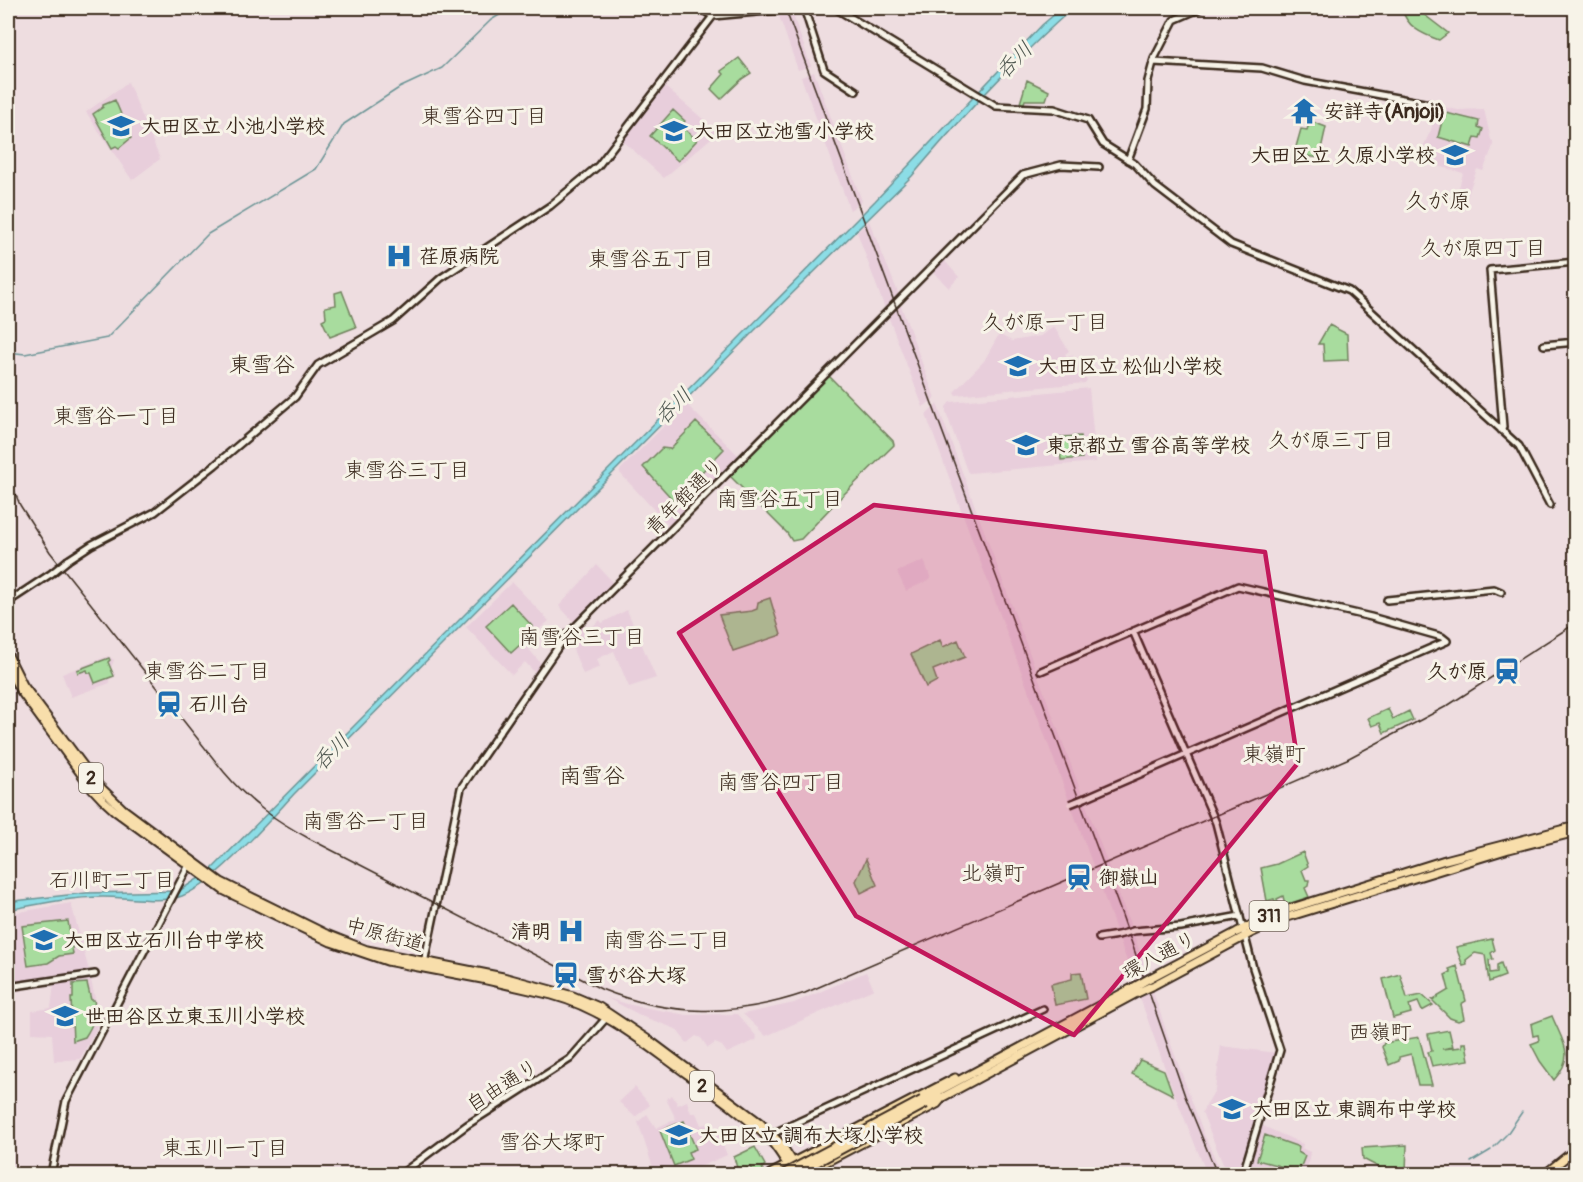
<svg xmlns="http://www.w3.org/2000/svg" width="1583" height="1182" viewBox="0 0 1583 1182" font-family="Pangolin,'Klee One',sans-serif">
  <rect width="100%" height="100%" fill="#eedde0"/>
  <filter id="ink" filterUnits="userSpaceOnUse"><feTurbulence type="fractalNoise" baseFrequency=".0167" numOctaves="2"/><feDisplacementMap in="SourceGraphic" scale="12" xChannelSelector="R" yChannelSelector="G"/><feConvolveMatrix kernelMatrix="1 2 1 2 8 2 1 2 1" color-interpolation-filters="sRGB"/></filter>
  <g filter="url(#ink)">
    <path fill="#e8cedb" d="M793,15L811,66L798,70L779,16Z
      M814,72L862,201L850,210L801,77Z
      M128,82L160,159L132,180L86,112Z
      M665,87L716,130L717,133L664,178L623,141Z
      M1438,106L1458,110L1484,109L1491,140L1493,141V146L1483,171L1477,169L1463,208L1454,206L1463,173L1421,161L1422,149L1431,130Z
      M869,221L899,295L885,309L857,232Z
      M943,259L959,277L949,288L932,271Z
      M900,303L935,398L923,407L888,316Z
      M1054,327L1069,351L1065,354L1067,357L1072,355L1087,380L1085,383L956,395L954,392L984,361L998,336L1000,335L1012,341L1040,336Z
      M1089,388L1096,462L969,473L967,471L946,412V407L950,402Z
      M686,404L740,457L670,527L620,473V470Z
      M937,404L1132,929L1169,1039L1204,1134L1222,1174H1207L1172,1088L1091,860L926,415Z
      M924,560L931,579L906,591L897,572Z
      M597,565L611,580V584L574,622L559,606Z
      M512,582L549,621L537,631L538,635L528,648L542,665L536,674L525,662L512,675L466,627Z
      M627,610L656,678L629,687L614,651L597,659L600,667L583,674L572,647L578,641L574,632L582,623L586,632L600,620L602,623Z
      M108,656L114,660L111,668L116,676L109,679L110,683L71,697L62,674Z
      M71,903L89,971L10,984L8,966V914Z
      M866,972L874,989L766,1036L743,1014L794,1003Z
      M91,980L100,1022L80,1059L54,1061L52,1034L32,1033V1011L51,1008L54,984Z
      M607,998L631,1005L687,1015L737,1014L757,1037L756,1040L727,1053L722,1046L715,1043L708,1048L701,1038L696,1036L687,1043L676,1029L644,1017Z
      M1221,1046L1277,1053L1241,1174H1227L1202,1112L1215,1090Z
      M635,1087L650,1105L635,1117L619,1102Z
      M672,1095L678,1105L687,1101L691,1113H696L701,1125L711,1123L715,1136L719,1135L727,1155L684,1174H655L638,1122L647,1114L656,1128L676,1119L666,1099Z
      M1261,1125L1303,1144L1302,1148L1310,1152L1306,1174H1246Z"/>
    <path fill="#a8dc9e" stroke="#72835e" stroke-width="1.5" d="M1402,8H1418L1422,13L1448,33L1439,40C1422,34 1406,27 1402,8Z
      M739,58L751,73L742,79L721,99L711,89L724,74L721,71Z
      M1027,80L1049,91L1046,100H1025L1024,103H1020Z
      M115,100L131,138L119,148L116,146L112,148L93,114L103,107V105Z
      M673,110L685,121L681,126L697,140L678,161L650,136Z
      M1446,113L1479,121L1478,127L1483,129L1480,138L1475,137L1472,147L1438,137L1443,117H1445Z
      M1310,121L1326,127L1319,158L1294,154L1301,129L1307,130Z
      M342,291L356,327L330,337L322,320L326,318L325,307L336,305L335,293Z
      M1329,325L1347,334L1348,360L1324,361L1323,344H1318Z
      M826,377H830L893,441L894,445L838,500L801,539L792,541L787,533L729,475Z
      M696,422L724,449L674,501L643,467L662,448L670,449Z
      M1081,436L1082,458L1061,460L1059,437Z
      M770,598L781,635L733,651L719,615L752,611L757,609L758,602Z
      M511,603L532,626V634L511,653L486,626Z
      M940,640L943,647L958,640L965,657L933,670L937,681L926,687L911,654Z
      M109,658L110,660L108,662L114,676L95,683L91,673H88L87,670L78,673L77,670Z
      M1388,709L1393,719L1409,711L1413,720L1384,733L1380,723L1372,726L1368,718Z
      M1303,852L1308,866L1302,870L1306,880H1309L1308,886L1305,888L1309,897L1285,905L1283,896L1277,899L1279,906L1277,907L1274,899L1267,901L1261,868L1277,864Z
      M866,859L877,885L861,893L856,881Z
      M68,921L73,954L59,956L48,963L28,966L22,926Z
      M1492,939L1495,950L1491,953L1493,959L1489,960L1490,973L1497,972V965L1501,963L1505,976L1489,982L1485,955L1475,953L1466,960L1467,965L1463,966L1456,947Z
      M1457,966L1466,1001L1461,1004L1464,1019L1458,1021L1450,1018L1432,1000L1449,990L1445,975L1451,972L1449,969Z
      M1081,972L1086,999L1055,1005L1051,984L1072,979V973Z
      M1400,974L1407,998L1422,995L1433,1005L1422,1011L1418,1002L1409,1005L1411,1013L1393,1018L1383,979Z
      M87,983L91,1000H94C97,1015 93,1025 85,1037L73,1041L71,998H73V984Z
      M1552,1016C1563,1043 1576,1055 1554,1080L1540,1061L1531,1044L1539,1041L1538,1035L1533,1036L1531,1024Z
      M1449,1030L1453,1047L1442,1049L1462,1047V1043H1466L1469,1060L1432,1066L1428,1052L1432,1051L1428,1034Z
      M1419,1037L1432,1085H1418L1411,1054L1399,1057V1061L1389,1065L1382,1047L1384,1043Z
      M1140,1060L1164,1070L1173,1095L1132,1074Z
      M684,1121L696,1149L688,1152L691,1159L674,1166L660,1131Z
      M1265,1135L1299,1147L1298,1152L1305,1156L1299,1171L1257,1160Z
      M1407,1145L1406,1171H1386L1363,1159L1362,1148Z
      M755,1147L765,1165L762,1168L765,1174H754L750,1167L738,1172L734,1157Z"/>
    <path fill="#8cdde6" stroke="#6c9596" stroke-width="1.5" d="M1062,8H1073C1015,59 962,117 912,176L754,331L294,794C268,822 215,883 182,896C160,904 127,897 103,897C71,897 39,904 8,910V903L14,901L86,893L179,891L210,871L875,201L1042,25Z"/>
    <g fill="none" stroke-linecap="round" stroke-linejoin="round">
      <path stroke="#6c9596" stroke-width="1.5" d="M8,352L25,354L107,338L208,234L316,169L344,124L399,88L442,68L491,20L511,8
        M1507,1134L1522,1112
        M1494,1147L1506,1135
        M1471,1162L1491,1150"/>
      <g stroke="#3b2a1e" stroke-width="10">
        <path id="minor" d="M699,8L713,16L803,8
          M804,8L824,70L856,91
          M835,8L996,106L1054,109L1088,120L1103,144L1135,164L1155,186L1231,244L1349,291L1519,446L1550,505
          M1153,62L1262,68L1305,81L1435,105
          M1128,160L1147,109L1148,81L1154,59L1174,20L1201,8
          M1544,345L1576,342
          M1501,430L1503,427L1490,270L1576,262
          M68,560L91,545L155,512L215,465L295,397L318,365L393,321L441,278L550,206L598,166L713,16
          M1387,600L1494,589L1501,592
          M8,602L52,573
          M1133,631L1216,823L1253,968L1280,1050L1243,1174
          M1041,671L1238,586L1371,617L1442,637L1447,641
          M1085,798L1447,641
          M1133,931L1181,927L1240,916
          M1099,938L1118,935
          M424,963L461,788L565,637L1023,175L1061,165L1099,167
          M8,987L95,974
          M772,1134L1043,1009
          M51,1174L66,1101L190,863
          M401,1174L467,1125L570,1059L608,1016"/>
      </g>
      <g stroke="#3b2a1e" stroke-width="11">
        <path id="major" d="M8,655L23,685L97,784L123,809L221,882L324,933L367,950L503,977L573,996L599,1007L653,1043L760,1123L781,1144L799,1172
          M8,668L20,690L90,786L103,800L115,811L223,890L331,942L387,961L482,979L552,995C604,1009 644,1043 687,1074C715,1094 745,1115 770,1140C779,1150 786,1162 793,1174
          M1150,978L1237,932L1279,912L1445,860L1576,826
          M1152,986L1253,932L1284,918L1509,849L1576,832
          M922,1100L1134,987
          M926,1104L935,1099L943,1097L1137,993
          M770,1174L955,1078
          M803,1174L937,1104L942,1098
          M1545,1174L1576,1149"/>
      </g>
      <use href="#minor" stroke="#f7f3e8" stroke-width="5"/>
      <use href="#major" stroke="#f8deab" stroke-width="7"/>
      <path stroke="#3b2a1e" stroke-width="1.5" d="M785,8L1122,915L1185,1096L1217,1174
        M8,476L20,505L50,552L224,772C250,803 275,820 310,839L601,989C671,1017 734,1017 805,993L1347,759L1447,706L1576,623"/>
      <g stroke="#3b2a1e" stroke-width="10" stroke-linecap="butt">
        <path id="minor-bridge" d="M52,573L68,560
          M1070,804L1085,798
          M1118,935L1133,931"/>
      </g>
      <g stroke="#3b2a1e" stroke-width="11" stroke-linecap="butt">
        <path id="major-bridge" d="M1134,987L1150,978
          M1137,993L1152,986
          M783,1174L922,1100
          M795,1174L926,1104"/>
      </g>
      <use href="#minor-bridge" stroke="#f7f3e8" stroke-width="5"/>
      <use href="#major-bridge" stroke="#f8deab" stroke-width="7"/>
    </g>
  </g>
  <path fill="#c2185b" fill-opacity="0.2" stroke="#c2185b" stroke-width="4.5" stroke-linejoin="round" d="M874,505L1265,552L1298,763L1074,1035L856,916L679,633Z"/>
  <defs>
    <g id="temple-bare" transform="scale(2.07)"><path d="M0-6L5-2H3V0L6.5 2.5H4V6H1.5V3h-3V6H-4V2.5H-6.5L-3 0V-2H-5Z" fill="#1f6fb2" stroke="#f7f3e8" stroke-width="2.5" paint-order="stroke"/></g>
    <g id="school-bare" transform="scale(2.07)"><path d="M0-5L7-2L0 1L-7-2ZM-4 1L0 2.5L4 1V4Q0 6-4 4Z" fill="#1f6fb2" stroke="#f7f3e8" stroke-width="2.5" paint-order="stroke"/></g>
    <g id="hospital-bare" transform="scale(2.07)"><path d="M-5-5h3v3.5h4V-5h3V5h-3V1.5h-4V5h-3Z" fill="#1f6fb2" stroke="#f7f3e8" stroke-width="2.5" paint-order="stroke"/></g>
    <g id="station-bare" transform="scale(2.07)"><path d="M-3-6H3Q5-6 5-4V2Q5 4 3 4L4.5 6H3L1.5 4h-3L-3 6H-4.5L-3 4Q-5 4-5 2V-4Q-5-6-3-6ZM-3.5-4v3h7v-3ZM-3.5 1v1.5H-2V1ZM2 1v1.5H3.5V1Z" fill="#1f6fb2" stroke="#f7f3e8" stroke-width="2.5" paint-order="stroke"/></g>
  </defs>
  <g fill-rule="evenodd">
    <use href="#temple-bare" x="1304" y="111"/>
    <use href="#school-bare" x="121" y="126"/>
    <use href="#school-bare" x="674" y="131"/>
    <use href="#school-bare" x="1455" y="155"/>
    <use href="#hospital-bare" x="399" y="256"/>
    <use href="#school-bare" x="1018" y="366"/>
    <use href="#school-bare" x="1026" y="445"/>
    <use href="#station-bare" x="1507" y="671"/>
    <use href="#station-bare" x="169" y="704"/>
    <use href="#station-bare" x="1079" y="877"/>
    <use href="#hospital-bare" x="571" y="931"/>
    <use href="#school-bare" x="44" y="940"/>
    <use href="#station-bare" x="566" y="975"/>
    <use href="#school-bare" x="65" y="1016"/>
    <use href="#school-bare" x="1232" y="1109"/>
    <use href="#school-bare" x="679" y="1135"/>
  </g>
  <g text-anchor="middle" stroke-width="6" stroke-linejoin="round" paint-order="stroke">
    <g fill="#f7f3e8" stroke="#73665b" stroke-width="1.5">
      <rect x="79" y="763" width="24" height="30" rx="4.5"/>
      <rect x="1249.5" y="901" width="39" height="30" rx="4.5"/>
      <rect x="690" y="1071" width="24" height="30" rx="4.5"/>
    </g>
    <g font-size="18" font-weight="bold" fill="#3b2a1e">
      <text x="91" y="784">2</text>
      <text x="1269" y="922">311</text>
      <text x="702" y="1092">2</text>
    </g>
    <g font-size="20" font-weight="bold" fill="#3b2a1e" stroke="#f7f3e8" text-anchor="start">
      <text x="1324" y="118">安詳寺(Anjoji)</text>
      <text x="141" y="133">大田区立 小池小学校</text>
      <text x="694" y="138">大田区立池雪小学校</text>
      <text x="1435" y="162" text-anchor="end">大田区立 久原小学校</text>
      <text x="419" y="263">荏原病院</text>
      <text x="1038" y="373">大田区立 松仙小学校</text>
      <text x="1046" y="452">東京都立 雪谷高等学校</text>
      <text x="1487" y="678" text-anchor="end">久が原</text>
      <text x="189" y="711">石川台</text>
      <text x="1099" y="884">御嶽山</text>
      <text x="551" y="938" text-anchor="end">清明</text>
      <text x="64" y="947">大田区立石川台中学校</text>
      <text x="586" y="982">雪が谷大塚</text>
      <text x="85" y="1023">世田谷区立東玉川小学校</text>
      <text x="1252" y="1116">大田区立 東調布中学校</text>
      <text x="699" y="1142">大田区立 調布大塚小学校</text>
    </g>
    <g font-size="20" fill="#3b2a1e" stroke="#f7f3e8">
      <text transform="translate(684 496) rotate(-45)" y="7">青年館通り</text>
      <text transform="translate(385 934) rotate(15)" y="7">中原街道</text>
      <text transform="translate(1159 955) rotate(-28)" y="7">環八通り</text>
      <text transform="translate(502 1085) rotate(-32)" y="7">自由通り</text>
    </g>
    <g font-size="21" font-style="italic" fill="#4f5750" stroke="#f7f3e8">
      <text transform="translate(1014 60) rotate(-45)" y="7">呑川</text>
      <text transform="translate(673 406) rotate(-45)" y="7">呑川</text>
      <text transform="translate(331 752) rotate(-45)" y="7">呑川</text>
    </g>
    <g font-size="21" fill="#3b2a1e" stroke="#f7f3e8">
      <text x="484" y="123">東雪谷四丁目</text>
      <text x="1483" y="255">久が原四丁目</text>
      <text x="651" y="266">東雪谷五丁目</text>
      <text x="1045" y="329">久が原一丁目</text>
      <text x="116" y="423">東雪谷一丁目</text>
      <text x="1331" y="447">久が原三丁目</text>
      <text x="407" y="477">東雪谷三丁目</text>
      <text x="780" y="506">南雪谷五丁目</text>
      <text x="582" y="644">南雪谷三丁目</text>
      <text x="207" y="678">東雪谷二丁目</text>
      <text x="1274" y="761">東嶺町</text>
      <text x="781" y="789">南雪谷四丁目</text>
      <text x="366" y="828">南雪谷一丁目</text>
      <text x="993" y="880">北嶺町</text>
      <text x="112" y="887">石川町二丁目</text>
      <text x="667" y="947">南雪谷二丁目</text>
      <text x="1380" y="1039">西嶺町</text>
      <text x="552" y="1149">雪谷大塚町</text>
      <text x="225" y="1155">東玉川一丁目</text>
    </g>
    <g font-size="22" fill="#3b2a1e" stroke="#f7f3e8">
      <text x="1438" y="208">久が原</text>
      <text x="262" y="372">東雪谷</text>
      <text x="592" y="783">南雪谷</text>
    </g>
  </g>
  <rect width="1583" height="1182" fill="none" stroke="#f7f3e8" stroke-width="30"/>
  <rect x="15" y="15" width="1553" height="1152" fill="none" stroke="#3b2a1e" stroke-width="2" filter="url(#ink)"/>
</svg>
